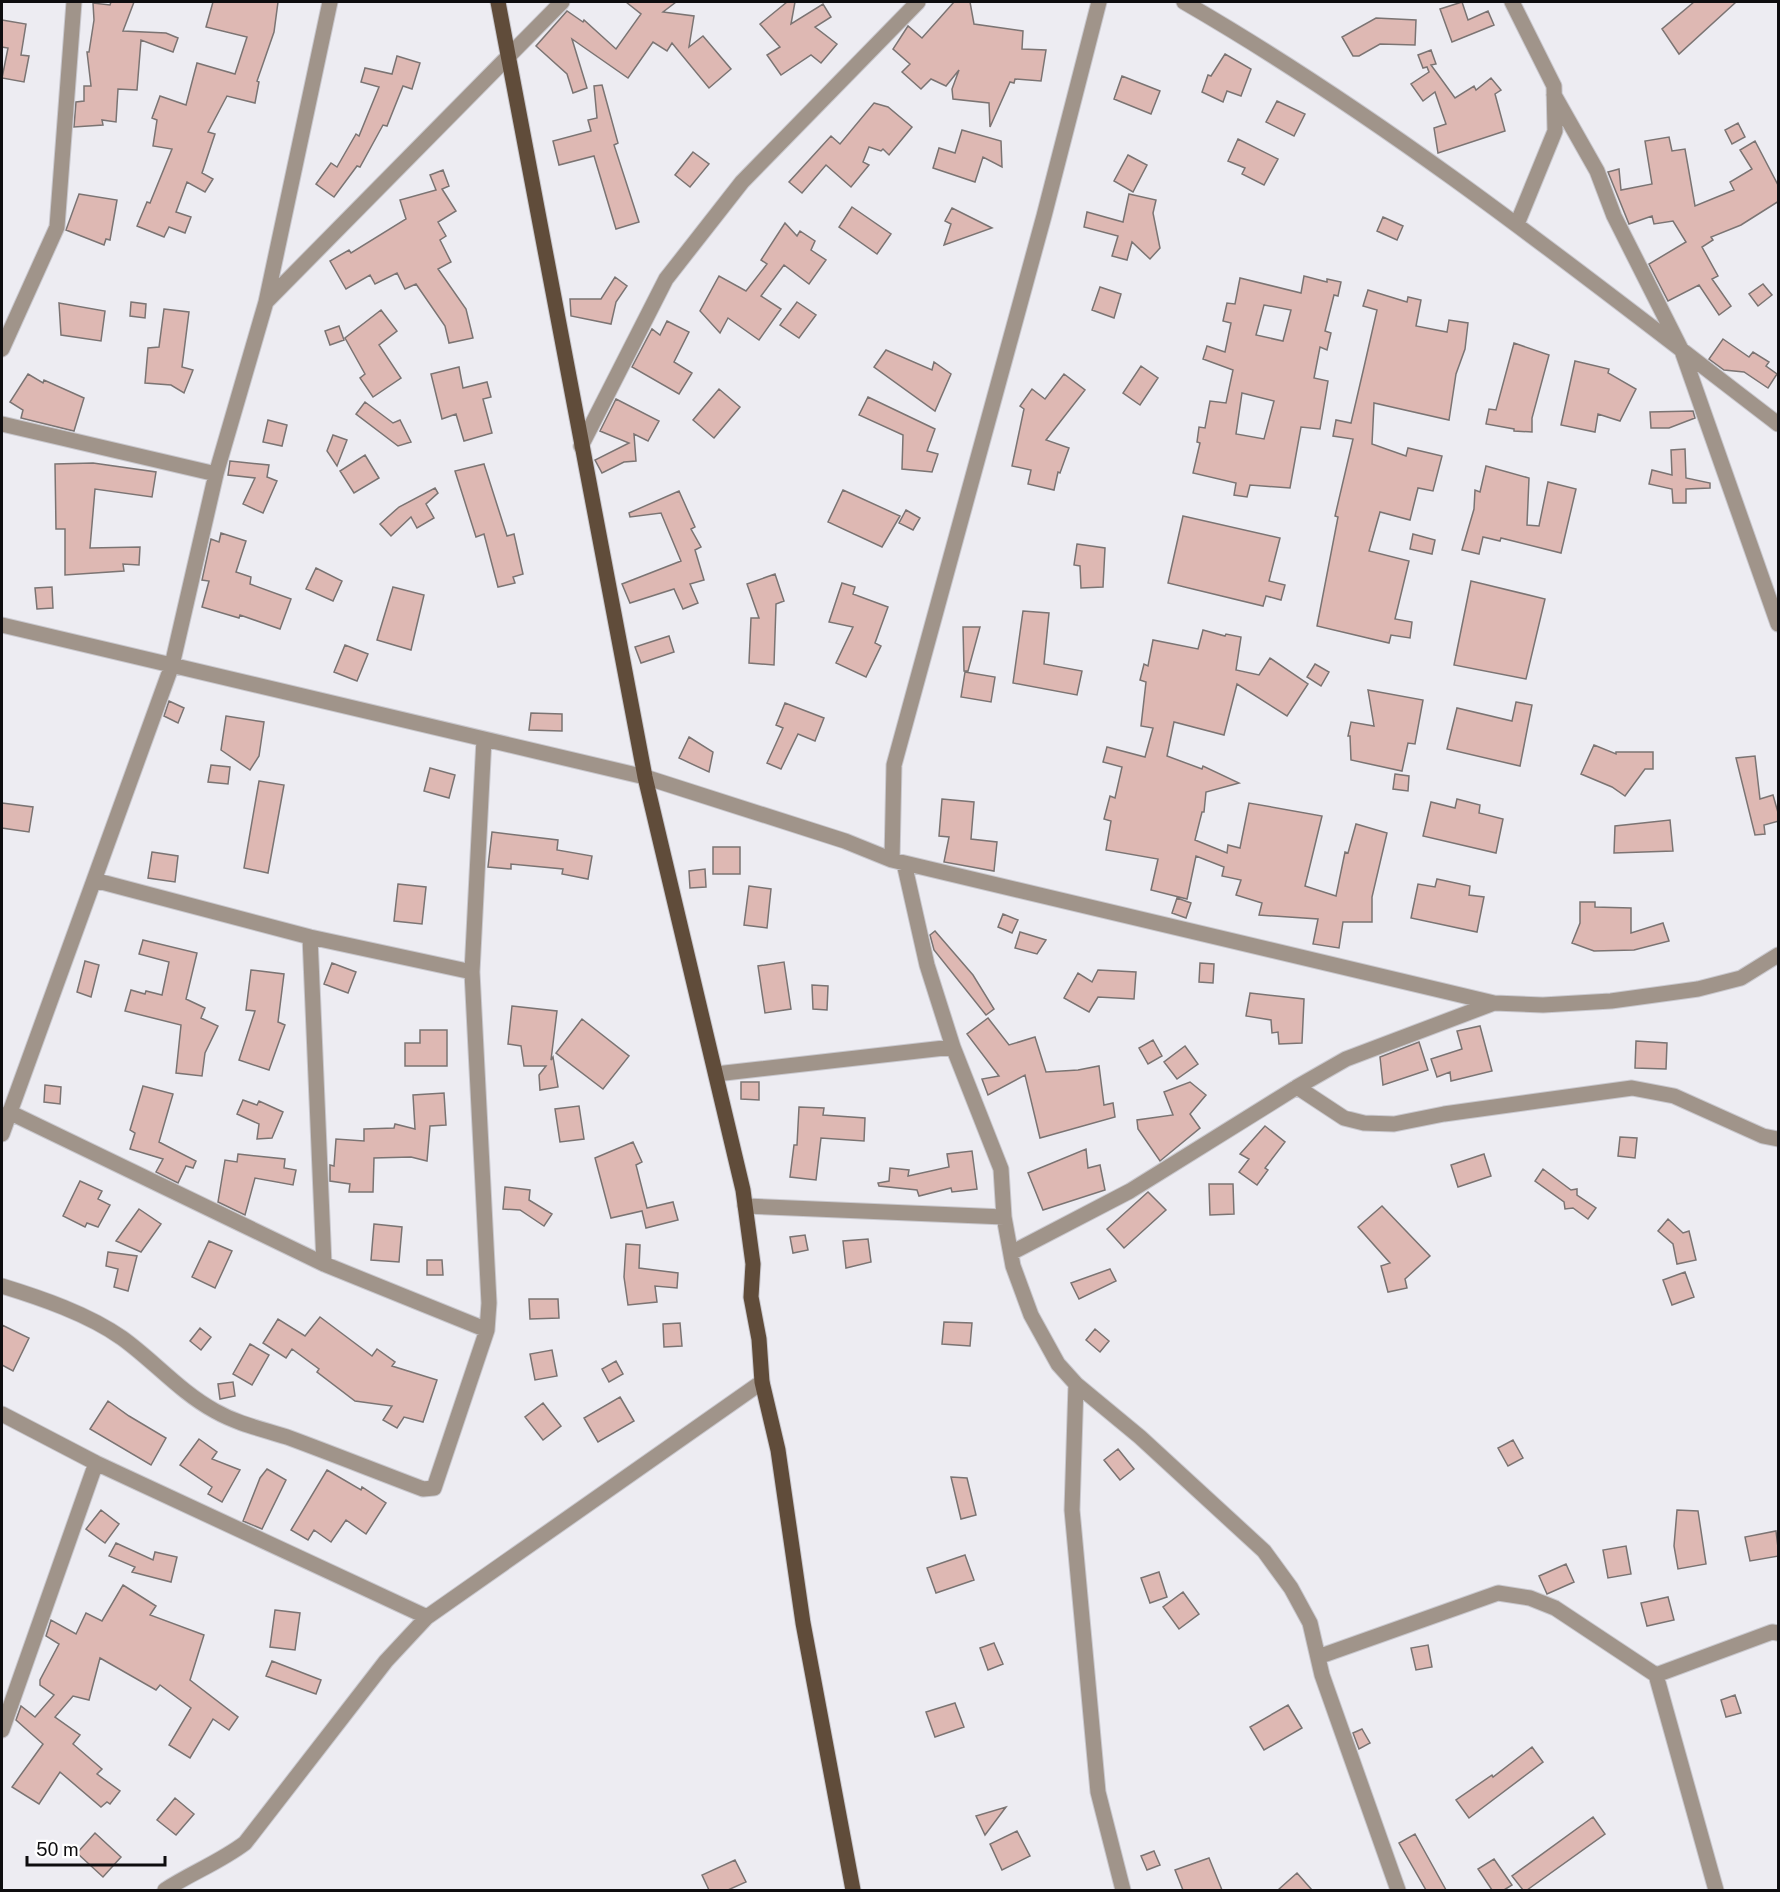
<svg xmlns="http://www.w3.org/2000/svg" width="1780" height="1892" viewBox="0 0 1780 1892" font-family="'Public Sans',sans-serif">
  <rect width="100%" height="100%" fill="#edecf2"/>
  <path fill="#deb8b3" stroke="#7b7473" stroke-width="1.5" fill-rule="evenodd" d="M111,2H134L123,31L166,33L178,38L173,52L141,40L137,90L118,89L116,122L102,120L103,125L74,127L76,102L84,101V86H91L87,52H89L94,20L93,3L110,5Z
    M213,2H278L274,32L257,81L259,82L255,103L227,96L208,132L215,134L202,173L213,179L205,192L187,182L176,212L191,217L185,233L169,227L164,237L137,226L147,202L150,203L172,149L153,146L157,120L152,118L160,96L186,105L197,63L235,74L247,37L206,27Z
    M626,2H676L663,12L694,16L689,47L703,36L731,69L709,88L672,43L667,51L653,42L628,78L572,39L587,88L573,93L567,74L536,46L567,11L583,22L584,20L616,49L641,14Z
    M787,2H795L791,24L823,4L831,17L815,27L837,44L821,63L811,55L781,75L767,55L780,47L760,24Z
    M954,2H970L974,24L1023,31L1022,49L1046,50L1041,81L1015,79L1014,83L1010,82L990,127L989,103L953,99L952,89L959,70L946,86L931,79L921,89L902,72L910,64L893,49L908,26L922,38Z
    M1462,2L1468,20L1488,11L1494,25L1452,42L1440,9Z
    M1694,2H1736L1679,54L1662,29Z
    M1376,18L1416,20L1415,45L1380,44L1359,56H1353L1342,37Z
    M2,20L26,24L21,55L29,56L24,82L2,78L8,48L2,47Z
    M1431,50L1436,64L1431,65L1455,98L1474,86L1476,90L1491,78L1501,90L1495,94L1505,131L1438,153L1434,128L1446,124L1435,92L1423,101L1411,84L1429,72L1427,67L1423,68L1418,55Z
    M1225,54L1251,69L1241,96L1227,91L1223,102L1202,92L1208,75L1211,76Z
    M397,56L420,63L412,89L403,86L387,126L383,125L360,167L357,166L334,197L316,184L331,163L337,167L356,134L359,136L379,87L361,82L365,68L392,74Z
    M1122,76L1160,91L1151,114L1114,99Z
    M602,85L618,143L614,145L639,222L616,229L594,156L559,165L553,141L591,131L588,120L597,118L594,86Z
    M1277,101L1305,114L1294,136L1266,122Z
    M874,103L888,107L912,127L889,155L883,149L881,151L869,147L863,162L869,165L851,187L826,165L802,193L789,182L831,136L840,144Z
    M1738,123L1745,137L1732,144L1725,130Z
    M962,130L1001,141L1002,167L983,157L975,182L933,168L939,148L955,153Z
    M1669,137L1672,151L1685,149L1695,206L1734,190L1730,182L1752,169L1740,150L1755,141L1779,187V201L1741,225L1711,237L1713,240L1702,247L1718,276L1712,279L1731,306L1719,315L1699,285L1668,301L1649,264L1686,242L1673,221L1654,224L1652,216L1629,224L1608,172L1619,169L1621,190L1652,184L1645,141Z
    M1238,139L1278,159L1264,185L1242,174L1245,168L1228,161Z
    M693,152L709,164L690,187L675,175Z
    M1128,155L1147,165L1133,192L1114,181Z
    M443,170L449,186L442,189L456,211L438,222L446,236L440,240L451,262L438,269L466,309L473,338L449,343L445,326L416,284L405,289L397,273L375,284L370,275L346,289L330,261L349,250L351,253L406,219L400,200L436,190L430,175Z
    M79,194L117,200L110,240L106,239L104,245L66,230Z
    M1129,194L1156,200L1153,213L1160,248L1150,259L1132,242L1127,260L1112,256L1118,236L1084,227L1087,212L1123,222Z
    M852,207L891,234L877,254L839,227Z
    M952,208L992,228L944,245L951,224L945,221Z
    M1383,217L1403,226L1397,240L1377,231Z
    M785,223L797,236L800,231L815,241L811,250L826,260L809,284L784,265L761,296L781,309L759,340L728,318L720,333L700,311L719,276L746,291L767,264L761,260Z
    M1304,276L1327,282V279L1341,282L1338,296L1334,295L1325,331L1331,333L1327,350L1320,347L1314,378L1328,381L1320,429L1301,427L1290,488L1250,485L1247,497L1234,495L1236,483L1193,473L1200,443L1197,442L1199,427L1205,428L1210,401L1226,403L1233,370L1203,359L1207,346L1225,352L1231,323L1223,321L1227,303L1235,304L1240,278L1301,293ZM1264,305L1291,310L1283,341L1256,335ZM1242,393L1274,401L1264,439L1236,434Z
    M615,277L627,286L616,302L611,324L571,316L570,299H601Z
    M1763,284L1772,295L1758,306L1749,294Z
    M1100,287L1121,294L1114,318L1092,310Z
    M1368,290L1407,302L1408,297L1421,300L1416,326L1447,332L1449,320L1468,323L1465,349L1456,374L1449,420L1374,403L1372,444L1406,456L1408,448L1442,456L1433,491L1418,488L1410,520L1380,512L1369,551L1409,561L1395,619L1412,622L1410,638L1391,635L1389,643L1317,626L1338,517L1335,516L1353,439L1333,436L1336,420L1351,423L1364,367L1377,310L1363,306Z
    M131,302L146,304L145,318L130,316Z
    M797,302L816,315L799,338L780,325Z
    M59,303L105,311L101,341L61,335Z
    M164,309L189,312L182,367L193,370L184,393L171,385L145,383L148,348L159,347Z
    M381,310L397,331L379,345L401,378L373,397L360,378L365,374L345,338Z
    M667,321L689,332L674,362L692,373L679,394L632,367L652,329L660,335Z
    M339,326L344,340L330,345L325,331Z
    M1723,339L1749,357L1753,352L1769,362L1766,366L1777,374L1768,388L1744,372L1724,370L1709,359Z
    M1514,343L1549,355L1532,418V432L1514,431V429L1486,424L1489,409L1496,410Z
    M886,350L932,370L934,362L951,374L935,411L874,367Z
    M1575,361L1609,369L1608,373L1636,389L1620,421L1598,414L1595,432L1561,425Z
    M1141,366L1158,378L1140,405L1123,393Z
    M459,367L463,388L487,382L491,397L483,399L492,433L464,441L456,414L442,419L431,374Z
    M28,374L43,383L44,380L84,398L74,431L21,418L23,410L10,402Z
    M1064,374L1085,390L1046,440L1069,448L1060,473L1058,472L1054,490L1028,484L1031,470L1012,466L1024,409L1020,406L1032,389L1045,399Z
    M719,389L740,407L714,438L693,420Z
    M868,397L935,429L927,451L938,454L932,472L902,469L903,435L859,415Z
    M616,399L659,421L648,441L634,434L636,461L624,462L602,473L595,460L629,443L600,431Z
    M365,402L393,423L400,420L411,442L398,446L356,414Z
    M1693,411L1695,418L1669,428H1651L1650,412Z
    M268,420L287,425L282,446L263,442Z
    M333,435L347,440L337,466L327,451Z
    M1685,449L1686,478L1710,483V488L1686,489V503H1673L1672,489L1649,484L1652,470L1672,475L1671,450Z
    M365,455L379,478L354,493L340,471Z
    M230,461L269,465L267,477L277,481L263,513L243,504L255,478L228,475Z
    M93,463L156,472L152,497L95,489L90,548L140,547L139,565L123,564L124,571L65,575V529H56L55,464Z
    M484,464L507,536L514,534L523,574L513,577L515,583L498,587L484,534L476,537L455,471Z
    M1486,466L1529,478L1527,525L1539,526L1548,482L1576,489L1561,553L1501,538L1500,541L1483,537L1479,554L1462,550L1474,509L1475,490L1480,492Z
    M435,488L438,493L426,504L434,518L417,528L411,517L391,536L380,524L399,507Z
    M843,490L900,516L882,547L828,522Z
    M679,491L695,527L691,529L701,547L695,550L704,580L690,584L698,603L683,609L674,589L630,603L622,584L681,561L661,513L630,517L629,513Z
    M906,510L920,518L913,530L899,523Z
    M1183,516L1280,538L1269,581L1285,585L1281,600L1266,596L1263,606L1168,583Z
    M221,533L246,541L236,572L251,577L250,584L291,599L280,629L240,615L239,618L202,607L209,581L202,580L211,539L219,542Z
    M1413,534L1435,540L1432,554L1410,549Z
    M1077,544L1105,548L1103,587L1081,588L1080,566L1074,565Z
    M316,568L342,581L333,601L306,589Z
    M775,574L784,601L776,604L774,665L749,663L751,618H759L747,584Z
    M1471,581L1545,599L1526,679L1454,665Z
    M842,583L855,587L853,594L888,607L875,643L881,646L866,677L836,663L853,627L829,622Z
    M52,587L53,608L37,609L35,588Z
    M393,587L424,595L411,650L377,640Z
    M1023,611L1049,613L1044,664L1082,671L1077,695L1013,683Z
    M963,627H980L968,671H964Z
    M1203,630L1225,636L1226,634L1241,637L1236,670L1259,675L1270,658L1308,684L1287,716L1237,684L1224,735L1174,722L1167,756L1202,769L1203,766L1239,783L1206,792L1204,812H1202L1195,840L1227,853L1228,845L1240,848L1249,803L1322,816L1305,886L1336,896L1345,852L1348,853L1356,824L1387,833L1372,897V922H1343L1339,948L1313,944L1318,919L1259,915L1262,903L1236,895L1241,880L1222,876L1224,867L1196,856L1187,899L1151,890L1158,859L1106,850L1111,821L1104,819L1110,796L1115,798L1122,767L1103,762L1107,747L1145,757L1153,728L1141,726L1146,682L1140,680L1144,664L1148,666L1153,640L1198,649Z
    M669,636L674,652L641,663L635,647Z
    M345,645L368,654L357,681L334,672Z
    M1315,664L1329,672L1321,686L1307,677Z
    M965,672L995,677L991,702L961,697Z
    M1368,690L1423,700L1415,744L1408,743L1402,771L1351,760L1350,736H1348L1351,722L1374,726Z
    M169,701L184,708L178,723L164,716Z
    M1516,702L1532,705L1520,766L1447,749L1457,708L1512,721Z
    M785,703L824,718L815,741L798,734L781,769L767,763L783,728L776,725Z
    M531,713L562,714V731L529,730Z
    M226,716L264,722L259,756L250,770L221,750Z
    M689,737L713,752L709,772L679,758Z
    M1594,745L1616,754V752H1653V769H1645L1625,796L1612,787L1581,774Z
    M1755,756L1760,799L1773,795L1779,816V821L1764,825L1765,834L1755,835L1736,758Z
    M211,765L230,767L228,784L208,782Z
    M430,768L455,775L449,798L424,791Z
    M1395,774L1409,776L1408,791L1393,789Z
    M259,781L284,785L268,873L244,868Z
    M942,799L974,802L971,839L997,842L994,871L944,862L949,837L939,836Z
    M1457,799L1480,805L1479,813L1503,819L1496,853L1423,836L1431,802L1455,808Z
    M2,803L33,807L29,832L2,828Z
    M1670,820L1673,851L1614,853L1615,826Z
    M492,832L558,840L557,850L592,856L588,879L562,874L563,869L511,864V869L488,867Z
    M713,847H740V874H713Z
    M152,852L178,856L175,882L148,878Z
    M705,869L706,887L690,888L689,871Z
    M1437,879L1470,886L1469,895L1484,897L1477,932L1411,918L1418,884L1435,887Z
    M398,884L426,887L422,924L394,921Z
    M749,886L771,889L767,928L744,925Z
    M1177,898L1191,903L1186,918L1172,913Z
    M1580,902H1595V907L1631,908V933L1663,923L1669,941L1634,950L1594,951L1572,943L1580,923Z
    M1003,914L1018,920L1012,933L998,927Z
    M935,931L973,975L994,1009L986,1015L934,950L930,935Z
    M1020,932L1046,940L1037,954L1015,948Z
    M143,940L197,953L186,999L205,1008L201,1018L218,1026L205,1053L202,1076L176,1073L181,1025L125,1011L131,990L145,994L146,991L162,995L169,962L139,954Z
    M85,961L99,965L91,997L77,992Z
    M784,962L791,1009L765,1013L758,966Z
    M332,963L356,972L348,993L324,984Z
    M1200,963L1214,964L1213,983L1199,982Z
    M251,970L284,974L278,1022L285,1025L269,1070L239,1060L255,1011L246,1010Z
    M1098,970L1136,972L1134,999L1098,997L1089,1012L1064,998L1078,973L1092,982Z
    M812,985L828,986L827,1010L813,1009Z
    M1250,993L1304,999L1302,1043L1279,1044L1278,1032L1272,1033L1271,1020L1246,1016Z
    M512,1006L557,1011L551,1060L553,1057L558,1087L540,1090L539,1075L546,1066H524L521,1046L508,1044Z
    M988,1018L1009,1045L1035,1037L1046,1072L1078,1070L1099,1066L1104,1105L1113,1103L1115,1117L1040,1138L1025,1075L988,1095L982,1079L999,1076L967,1034Z
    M582,1019L629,1056L603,1089L556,1053Z
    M1480,1026L1492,1071L1451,1081L1450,1072L1437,1077L1431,1059L1462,1049L1457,1031Z
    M420,1030H447V1066H405V1043H420Z
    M1153,1040L1162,1056L1148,1064L1139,1048Z
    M1636,1041L1667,1043L1666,1069L1635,1068Z
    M1419,1042L1428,1070L1383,1085L1380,1057Z
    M1185,1046L1198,1064L1177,1079L1164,1062Z
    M741,1082H759V1100L741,1099Z
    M1190,1082L1206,1095L1190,1114L1200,1128L1160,1161L1138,1129L1137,1120L1173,1115L1164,1092Z
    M45,1085L61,1087L60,1104L44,1102Z
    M143,1086L173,1094L159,1142L196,1161L193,1168L186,1166L178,1183L156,1172L163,1159L130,1149L135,1133L130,1130Z
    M444,1093L446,1125L430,1126L427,1161L411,1157L374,1158L373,1192H349L350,1184L330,1181V1165L334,1166L336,1139L364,1141V1129L394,1128L395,1124L415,1129L413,1095Z
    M243,1100L257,1105L259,1101L283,1112L272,1138L257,1139L259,1124L237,1114Z
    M579,1106L584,1139L560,1142L555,1109Z
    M799,1107L824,1108L823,1115L865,1118L864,1141L821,1138L816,1180L790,1177L794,1145H797Z
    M1265,1126L1285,1142L1265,1168L1268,1170L1257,1185L1239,1172L1249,1159L1240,1154Z
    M1620,1137L1637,1138L1635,1158L1618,1156Z
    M633,1142L642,1162L636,1165L647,1208L673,1202L678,1220L646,1228L642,1211L611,1218L595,1158Z
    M1086,1149L1088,1168L1100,1165L1105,1190L1043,1210L1028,1173Z
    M972,1151L977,1189L952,1192L951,1188L919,1196L917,1190L879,1186L878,1183L889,1181L890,1168L909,1170L908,1176L949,1167L947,1154Z
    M238,1154L285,1159L284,1168L296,1170L293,1185L255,1178L245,1215L218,1202L225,1160L237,1162Z
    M1484,1154L1491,1176L1458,1187L1451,1165Z
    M1543,1169L1571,1190L1577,1189V1195L1596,1208L1588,1219L1573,1208L1565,1209L1564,1202L1535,1181Z
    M80,1181L102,1191L98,1199L110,1205L98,1227L87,1223L85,1227L63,1216Z
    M1209,1184H1233L1234,1214L1210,1215Z
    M505,1187L530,1190L529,1200L552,1214L544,1226L520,1210L503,1209Z
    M1148,1192L1166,1210L1124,1248L1107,1229Z
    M1382,1206L1430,1256L1405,1279L1407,1288L1388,1292L1381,1266L1390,1263L1358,1227Z
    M139,1209L161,1224L141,1252L116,1241Z
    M1668,1219L1683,1233L1689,1231L1696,1260L1677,1264L1673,1244L1658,1231Z
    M374,1224L402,1227L399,1262L371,1260Z
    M805,1235L808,1250L793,1253L790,1237Z
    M868,1239L871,1262L846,1268L843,1241Z
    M209,1241L232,1251L215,1288L192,1277Z
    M626,1244L640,1245L639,1268L678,1273L677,1288L655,1286L657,1302L628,1305L624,1277Z
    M108,1252L137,1256L128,1291L114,1287L118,1269L106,1266Z
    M427,1260H442L443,1275H427Z
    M1110,1269L1116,1281L1079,1299L1071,1283Z
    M1685,1272L1694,1297L1672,1305L1663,1280Z
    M529,1299H558L559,1318L530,1319Z
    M320,1317L372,1356L377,1349L395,1362L392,1366L437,1380L423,1422L404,1417L397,1428L383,1420L392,1406L355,1401L317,1372L319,1369L292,1349L286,1358L263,1343L278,1319L305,1336Z
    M944,1322L972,1323L970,1346L942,1344Z
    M680,1323L682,1346L664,1347L663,1324Z
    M2,1325L29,1338L13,1371L2,1365Z
    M200,1328L211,1337L201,1350L190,1341Z
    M1095,1329L1109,1341L1100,1352L1086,1340Z
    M250,1344L269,1355L252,1385L233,1374Z
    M552,1350L557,1376L535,1380L530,1354Z
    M616,1361L623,1374L609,1382L602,1369Z
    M233,1382L235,1396L220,1399L218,1384Z
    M620,1397L634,1421L598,1442L584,1418Z
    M108,1401L129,1416L166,1438L151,1465L90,1429Z
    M543,1403L561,1426L543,1440L525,1417Z
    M199,1439L217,1452L212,1459L240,1470L222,1502L208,1494L212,1487L180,1465Z
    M1513,1440L1523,1458L1508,1466L1498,1448Z
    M1118,1449L1134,1469L1120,1480L1104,1460Z
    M267,1469L286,1480L262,1529L243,1521L260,1478Z
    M327,1470L361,1490L362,1487L386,1503L366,1534L346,1520L331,1542L314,1530L308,1540L291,1530Z
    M951,1477L967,1478L976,1515L961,1519Z
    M101,1510L119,1524L105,1543L86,1529Z
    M1677,1510L1698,1511L1706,1564L1678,1569L1674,1546Z
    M1776,1531L1779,1556L1750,1561L1745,1537Z
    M116,1543L153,1560L155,1552L177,1557L171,1582L132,1572L135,1567L109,1556Z
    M1626,1546L1631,1574L1608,1578L1603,1550Z
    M965,1555L974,1580L936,1593L927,1568Z
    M1566,1564L1574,1582L1547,1594L1539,1576Z
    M1159,1572L1167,1597L1150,1603L1141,1578Z
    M123,1585L156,1606L150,1615L204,1635L190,1680L238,1717L229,1730L213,1719L190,1758L169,1745L191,1708L160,1685L156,1690L100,1658L89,1700L73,1696L55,1717L80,1735L73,1744L102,1769L97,1774L120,1791L110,1804L107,1802L101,1807L60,1772L39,1804L12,1787L43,1744L16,1720L21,1706L35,1717L54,1695L40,1685V1680L59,1644L46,1636L51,1620L76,1634L86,1613L102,1621Z
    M1183,1592L1199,1614L1179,1629L1163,1607Z
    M1668,1597L1674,1620L1647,1626L1641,1603Z
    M275,1610L300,1613L295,1650L270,1647Z
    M994,1643L1003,1664L988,1670L980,1648Z
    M1428,1645L1432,1667L1416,1670L1411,1648Z
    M272,1661L321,1680L316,1694L266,1676Z
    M1735,1695L1741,1713L1726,1717L1721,1700Z
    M955,1703L964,1727L935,1737L926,1712Z
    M1288,1705L1302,1728L1264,1750L1250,1727Z
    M1362,1729L1370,1743L1359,1749L1353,1733Z
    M1532,1747L1543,1762L1469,1818L1456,1800L1492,1775L1493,1777Z
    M175,1798L194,1814L176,1835L157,1820Z
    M1006,1807L985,1835L976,1816Z
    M1593,1817L1605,1834L1527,1890H1523L1512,1876Z
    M1017,1831L1030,1856L1002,1870L990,1844Z
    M95,1833L121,1857L103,1877L77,1853Z
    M1415,1834L1446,1890H1426L1399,1843Z
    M1154,1851L1160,1865L1147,1870L1141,1856Z
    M1209,1858L1222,1890H1183L1175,1870Z
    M1494,1859L1512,1885L1504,1890H1492L1478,1869Z
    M735,1860L746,1882L728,1890H709L702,1875Z
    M1297,1873L1312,1890H1278Z"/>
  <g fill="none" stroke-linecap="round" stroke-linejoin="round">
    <g stroke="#c9c8ce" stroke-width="17">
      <path id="minor" d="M1184,2C1395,124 1586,277 1778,424
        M1512,2L1554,86L1555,131L1517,224
        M1554,95L1597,171L1614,216L1682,351L1778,624
        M266,302L330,2
        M2,349L57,227L74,2
        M2,424L216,474
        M581,446L666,279L742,182L918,2
        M2,625L645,777L845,841L892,860L1494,1003L1543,1005L1611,1001L1698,989L1741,978L1778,955
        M892,860L894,765L1044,216L1099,2
        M904,863L927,965L953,1047L1001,1169L1004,1217L1013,1266L1031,1315L1058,1364L1076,1384L1140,1437L1264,1551L1291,1588L1310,1623L1322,1675L1398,1890
        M94,880L310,937L472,972
        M310,937L324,1264
        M716,1074L953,1047
        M1297,1087L1344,1118L1364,1123L1394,1124L1444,1114L1632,1088L1674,1096L1763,1136L1778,1139
        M9,1112L324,1264L487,1330
        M2,1134L172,665L216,474L266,302L562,2
        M745,1206L1004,1217
        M1011,1253L1130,1191L1297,1087L1346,1059L1494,1003
        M2,1286C41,1298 88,1314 122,1338C154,1361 180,1392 215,1411C238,1424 262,1429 287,1437C333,1454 378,1472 423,1489L434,1488L487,1330L489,1303L472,972L484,739
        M1076,1384L1072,1510L1098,1792L1123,1890
        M2,1414L96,1463L427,1617
        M1318,1657L1498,1593L1530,1598L1555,1608L1656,1675L1716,1890
        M1656,1675L1772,1632L1778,1633
        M2,1730L96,1463
        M165,1890C191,1873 220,1862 245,1843L386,1661L427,1617L762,1382"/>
    </g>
    <g stroke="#c9c8ce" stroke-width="17">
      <path id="major" d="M498,2L645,777L743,1190L753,1264L751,1297L759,1339L762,1382L778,1450L803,1623L853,1890"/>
    </g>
    <use href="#minor" stroke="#a0948a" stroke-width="15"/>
    <use href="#major" stroke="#604c3a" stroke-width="15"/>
  </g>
  <rect width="1780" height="1892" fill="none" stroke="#0e0d0f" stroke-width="6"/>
  <path d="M27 1856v9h138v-9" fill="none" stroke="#0e0d0f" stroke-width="3"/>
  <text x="36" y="1856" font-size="18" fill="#0e0d0f" stroke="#ffffff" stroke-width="4.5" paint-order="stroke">50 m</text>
</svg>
